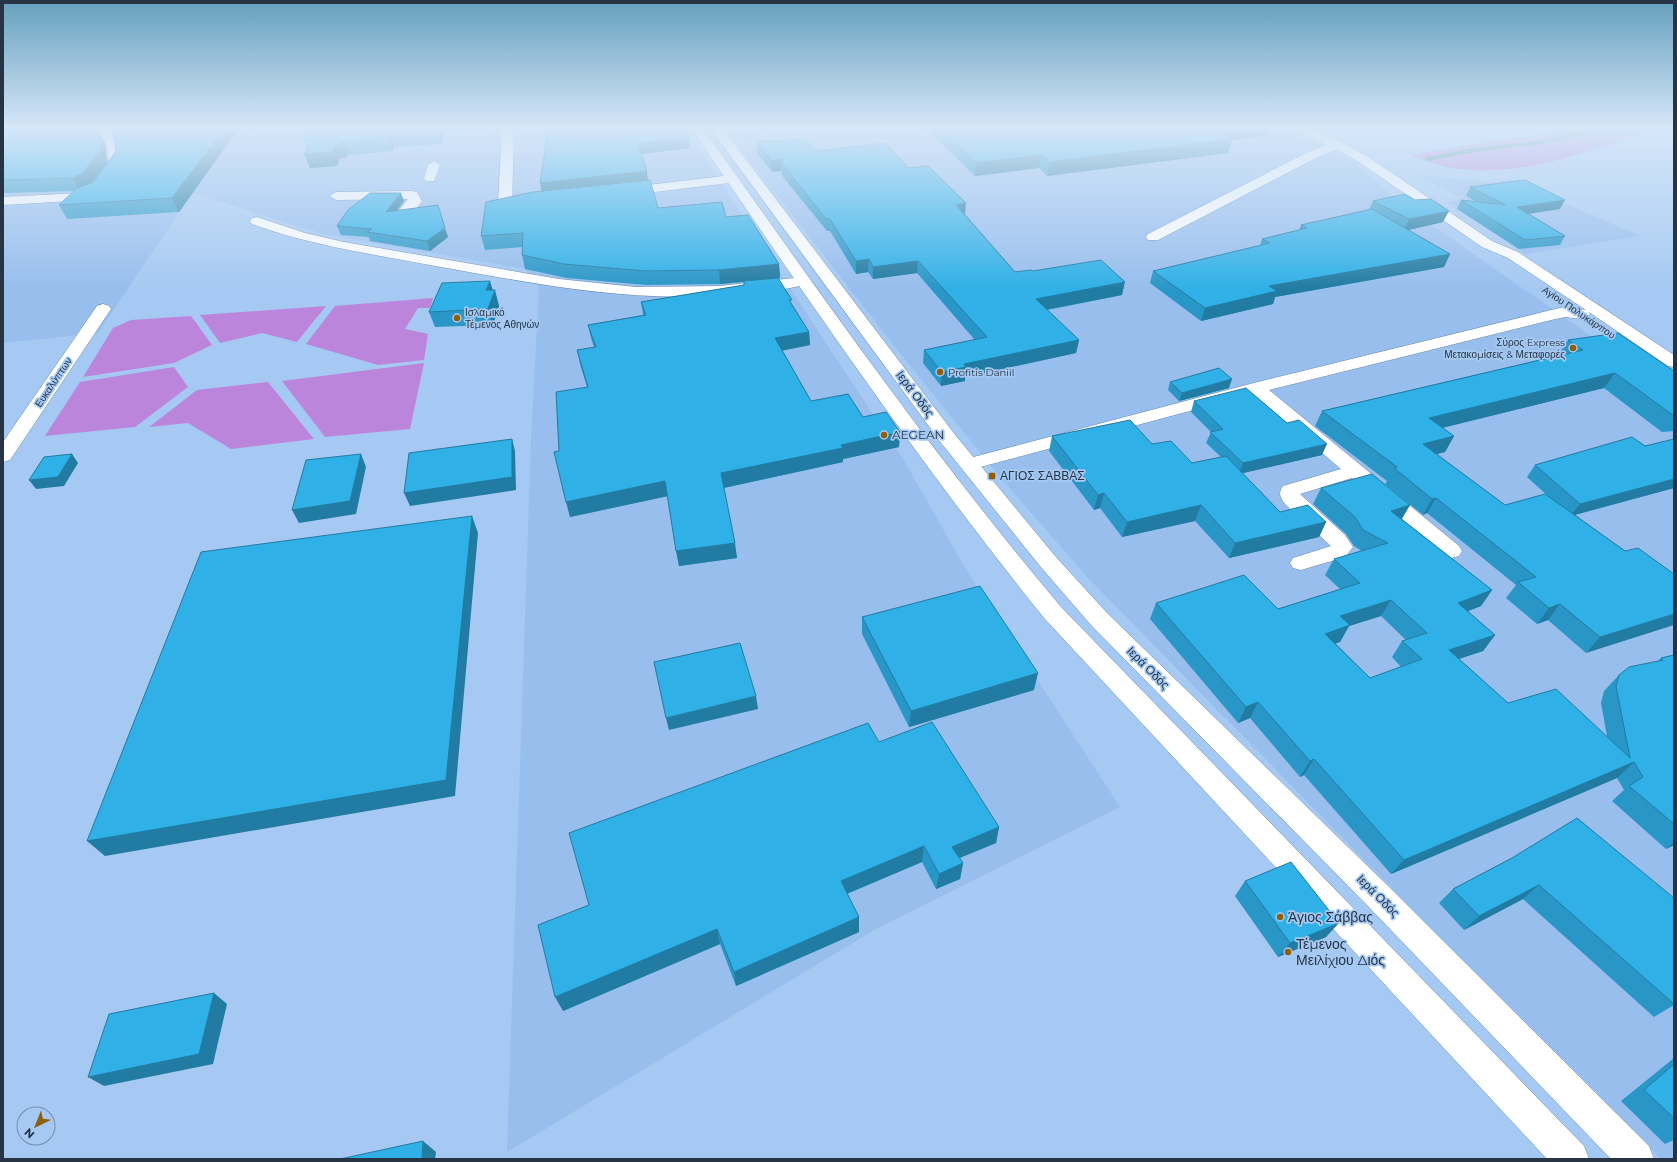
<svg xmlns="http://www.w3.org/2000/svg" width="1677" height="1162" viewBox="0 0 1677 1162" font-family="Montserrat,sans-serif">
  <rect width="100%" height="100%" fill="#a5c9f2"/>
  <path fill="#97beed" d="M3,128H686L835,357L905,462L968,573L1120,807L874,930L507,1152L531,440L539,287L525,269L323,234L193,193L185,195L189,198L98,333L3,343Z
    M725,128H1280L1343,155L1378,182L1396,200L1674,394V1159H1661L1417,914L1088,578L999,476L888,338Z
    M1415,175L1490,182L1509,179L1640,236L1525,254L1447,202L1464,199Z"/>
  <path fill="#bc85dc" d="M1572,128H1662C1637,134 1614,144 1590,151C1533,169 1467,182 1411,155L1498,140L1535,136Z
    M433,298L430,308H418L405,329L428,334L424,360L378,365L306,344L335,306Z
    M326,306L297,342L262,333L220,343L200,315Z
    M191,316L212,345L174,363L83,377L113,328L131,320Z
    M424,363L410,429L325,437L282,381Z
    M174,367L188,387L135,427L45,436L80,382Z
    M268,382L314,439L231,449L188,423L149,427L197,390Z"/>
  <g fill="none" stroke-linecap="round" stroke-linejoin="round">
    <path stroke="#418280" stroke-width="4" d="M1427,159L1474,150L1535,143L1610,128"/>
    <g stroke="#6889b0" stroke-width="1">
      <path id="minor" d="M97,128H109L118,143L121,163L100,194L87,200L3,205V197L80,193L90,188L109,163L106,143Z
        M502,128H514L512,205L505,209L498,205Z
        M1292,128C1317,127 1349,146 1370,158L1492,241L1518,252L1674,355V367L1668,366L1589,312L1590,314L1588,317L1582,319L1565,317L1551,320L1269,390L1459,546L1462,551L1459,556L1451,558L1443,556L1352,478L1300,494L1345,535L1353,547L1345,557L1301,570L1293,568L1290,563L1293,558L1331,546L1285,504C1280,497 1278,493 1283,486L1341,469L1253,394L969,470L962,468L959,464L962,460L1250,384L1551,310L1565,307L1586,310L1508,258L1482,247L1362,164L1337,149L1316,158L1158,240H1148L1146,237L1148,234L1308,152L1327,145L1294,130Z
        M434,161L440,165L434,181H426L424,178L428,165Z
        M733,175L739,179L737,182L622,196L616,192L622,188Z
        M412,191L417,192L422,201C416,209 410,218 399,216L397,213L408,199L336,200L330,196L336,192Z
        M257,217L305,233L344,242L559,279L636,287L720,286L804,277L809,278L811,281L809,284C790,289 769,291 749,293C637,305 544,285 435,266C373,254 312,246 252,224L250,221L252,218Z
        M103,304L109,306L111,309L10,460L3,462V442L97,306Z"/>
    </g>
    <g stroke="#6889b0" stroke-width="1">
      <path id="major" d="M691,128H703C818,291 932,454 1061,607L1584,1146L1589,1159H1547L1045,619C918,462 805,295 691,128Z
        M710,128H722L956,436L1055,556L1107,613L1386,884L1649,1146L1654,1159H1611L1366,904L1091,625L1040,566L942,444Z"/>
    </g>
    <use href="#minor" fill="#fff" fill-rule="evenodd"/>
    <use href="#major" fill="#fff" fill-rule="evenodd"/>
  </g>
  <path fill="#2897c7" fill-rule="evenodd" d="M3,128L105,144L107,163L116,151L113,133L110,128H241L232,138L179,212L67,219L59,205L74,191L3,193ZM107,163L94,182H93Z
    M311,128H483L482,130L445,132L442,144L394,147L393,151L348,155L346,158H340L337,166L310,168L307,148L304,140Z
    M548,128L690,148L641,154L648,180L658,208L726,217L779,264L780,278H778L792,305L809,332L810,345L782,350L811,401L863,417L900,432L899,447L843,459V462L724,488L737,558L679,566L668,496L570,517L559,451L587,387L580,364L577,350L594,347L591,338L588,325L643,315L641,302L744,285V282L720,284L647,285L567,278L525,269L522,255V247L485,250L481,236L542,191Z
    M925,128H1268L1266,136L1232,140L1228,153L1047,176L1039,168L975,176Z
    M757,142L818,151L909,168L965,214L1015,272L1033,271L1122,295L1047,310L1079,340L1076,353L965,377V381L941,386L923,363L924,350L975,340L917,273L873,279L868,272L856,274L830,231H827L783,177L781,171L772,172L757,153Z
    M1470,187L1560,209L1528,214L1565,236L1560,245L1519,249L1457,209L1461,200L1477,202L1466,196Z
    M404,201L397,210L448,237L430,251L370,241L369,237L341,235L337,226Z
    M1373,201L1443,222L1408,230L1450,254L1444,267L1275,297L1273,304L1201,321L1150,283L1153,271L1260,246L1262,239L1299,230L1301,225L1369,210Z
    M493,290L499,306L493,325L435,327L429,312Z
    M1568,340L1674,371V431L1662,432L1604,388L1442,428L1454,436L1445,452L1436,454L1505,505L1549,497L1527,477L1535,465L1674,488L1575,515L1625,551L1674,574L1586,653L1548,620L1537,624L1506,598L1516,585L1427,513L1423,515L1385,484L1387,481L1315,426L1322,411L1560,355L1559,354Z
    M1170,382L1229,388L1179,401L1168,390Z
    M1194,401L1322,455L1242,473L1280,512L1326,522L1319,537L1229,558L1195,521L1122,537L1100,508L1094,510L1049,451L1052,436L1152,444L1192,463L1221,457L1206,443L1211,432L1191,412Z
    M1321,488L1410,505L1402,519L1492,590L1481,606L1468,611L1495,635L1483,651L1459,659L1508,703L1607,736L1601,703L1604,691L1619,675L1657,662L1661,658L1674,655V845L1666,849L1612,801L1624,790L1617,778L1391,874L1304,775L1300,777L1250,718L1238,723L1150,619L1156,603L1278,609L1340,589L1325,575L1334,559L1362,551L1354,546L1346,534L1313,504ZM1381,616L1406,640L1402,641L1392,657L1401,667L1370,678L1335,643L1340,642L1349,626Z
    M862,617L1034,690L909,727L862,634Z
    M879,742L999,827L996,843L959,858L963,863L960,879L936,889L922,862L847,894L859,917V932L736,986L720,944L563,1011L589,905Z
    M1512,858L1674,898V1005L1654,1017L1523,899L1464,930L1439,903L1453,889Z
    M1245,881L1326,937L1278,957L1235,896Z
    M1674,1058V1140L1665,1144L1621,1101Z"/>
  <path fill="#217ba2" d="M225,128H241L232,138L179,212L172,198Z
    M439,128H444L445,132L442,144L438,131Z
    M1227,128H1268L1266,136L1232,140L1228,153L1047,176L1050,162L1215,129Z
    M98,131L105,144L107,163L89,187L80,191L73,178Z
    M390,134L394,147L393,151L388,138Z
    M689,138L690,148L639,154L638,143Z
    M343,141L348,155L346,158H340L337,166L310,168L304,154Z
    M1041,155L1039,168L975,176L976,163Z
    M781,159V171L772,172L771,161Z
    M647,171L648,183L542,194L540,183Z
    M401,193L404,201L389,221L386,212Z
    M1565,200L1560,209L1512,216L1517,207Z
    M966,203L965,215L956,205Z
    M1449,211L1443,222L1404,231L1409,219Z
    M445,228L448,237L430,251L427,241Z
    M1450,254L1444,267L1275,297L1273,304L1201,321L1205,308L1269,286Z
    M869,259L868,272L856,274V261Z
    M918,261L917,273L873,279V267Z
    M779,264L780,278L720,284L719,270Z
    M490,281L494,294L495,290L499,306L493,325L488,309L486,290Z
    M1125,282L1122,295L1034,312L1036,299Z
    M809,332L810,345L776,352L775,338Z
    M1079,340L1076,353L965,377V381L941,386L942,372L964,364Z
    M1615,373L1604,388L1421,433L1429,418Z
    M1232,379L1229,388L1179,401L1182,393Z
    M900,432L899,447L843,459V462L723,488L721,473L841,445Z
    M1454,436L1445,452L1415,460L1423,444Z
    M512,439L515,451L516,490L410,506L404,493Z
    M1327,444L1322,455L1239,474L1243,463Z
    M72,454L78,463L64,486L36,489L29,480Z
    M361,454L366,467L356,514L299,523L292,510Z
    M1674,479V488L1570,516L1580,504Z
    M665,481L668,496L570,517L566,502Z
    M1104,493L1100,508L1094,510L1098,495Z
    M1436,498L1427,513L1423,515L1432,499Z
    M1201,505L1195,521L1122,537L1127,522Z
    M1410,505L1400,521L1391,511Z
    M472,516L478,533L455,796L105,856L87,841Z
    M1326,522L1319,537L1229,558L1235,543Z
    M735,543L737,558L679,566L676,551Z
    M1492,590L1481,606L1447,619L1458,603Z
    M1391,600L1381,616L1349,626L1340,642L1316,650L1325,634L1340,616Z
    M1560,604L1548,620L1537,624L1549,608Z
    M1674,614V625L1586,653L1600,637Z
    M1495,635L1483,651L1437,666L1449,650Z
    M1038,673L1034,690L909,727L911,711Z
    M756,696L758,709L669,730L666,718Z
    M1258,702L1250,718L1238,723L1246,707Z
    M1314,759L1304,775L1300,777L1310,761Z
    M1634,762L1617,778L1391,874L1404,860Z
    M999,827L996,843L950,862L952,847Z
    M1674,842V845L1666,849Z
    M924,846L922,862L841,896V881Z
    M963,863L960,879L936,889L939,874Z
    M1539,885L1523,899L1464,930L1479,916Z
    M859,917V932L736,986L734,972Z
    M1339,923L1326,937L1278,957L1290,943Z
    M717,929L720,944L563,1011L555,997Z
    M214,993L227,1004L213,1064L104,1086L88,1077Z
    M423,1141L436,1152L435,1159H422Z"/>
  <path fill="#2fb0e7" stroke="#217ba2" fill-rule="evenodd" d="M3,128H96L98,131L101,150L82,174L73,178L3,180Z
    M111,128H225L172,198L59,205L77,188L94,182L116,151L113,130Z
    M311,128H439L438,131L390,134L388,138L343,141L341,144L335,145L332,152L304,154L312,140H304Z
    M548,128H682L689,138L638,143L647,171L540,183Z
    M939,128H1227L1215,129L1232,139L1050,162L1041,155L976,163Z
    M804,139L818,151L885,143L909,168L928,166L966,203L956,205L1015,272L1031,270L1033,271L1101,260L1125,282L1036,299L1079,340L964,364L966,367L942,372L924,350L987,337L918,261L873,267L869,259L856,261L830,219H826L783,165L781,159L771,161L757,142Z
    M650,180L658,208L722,202L726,217L748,215L779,264L719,270L645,271L564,264L522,255L523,233L481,236L486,202L533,192Z
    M1525,180L1565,200L1517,207L1565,236L1525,240L1461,200L1506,205L1470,187Z
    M370,193H401L386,212L438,205L445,228L427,241L367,232L372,229L337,226L348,210Z
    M1405,194L1415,200L1431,199L1449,211L1409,219L1373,201Z
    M1372,209L1450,254L1269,286L1277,291L1205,308L1153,271L1270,243L1262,239L1307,228L1301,225Z
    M778,278L792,300H789L809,332L775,338L811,401L848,394L863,417L886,412L900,432L841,445L843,448L721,473L735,543L676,551L665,481L566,502L554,452L559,451L556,392L588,387L577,350L596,347L588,325L646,315L641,302L744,285V281Z
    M490,281L486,290H495L488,309L429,312L442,283Z
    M1618,333L1674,371V416L1615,373L1429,418L1454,436L1423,444L1505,505L1545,494L1625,551L1638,548L1674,574V614L1600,637L1560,604L1549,608L1518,582L1536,577L1436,498L1432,499L1394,468L1397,467L1322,411L1583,350L1568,340Z
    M1219,368L1232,379L1182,393L1170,382Z
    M1246,388L1287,423L1299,420L1327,444L1243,463L1210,432L1223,429L1194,401Z
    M1130,420L1152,444L1171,441L1192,463L1226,456L1280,512L1308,505L1326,522L1235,543L1201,505L1127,522L1104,493L1098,495L1052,436Z
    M1632,437L1645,446L1674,439V479L1580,504L1535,465Z
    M512,439V477L404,493L409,453Z
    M72,454L58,477L29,480L44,457Z
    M361,454L350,501L292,510L306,460Z
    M1372,474L1410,505L1391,511L1492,590L1458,603L1495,635L1449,650L1508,703L1556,689L1630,758L1616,686L1619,675L1629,667L1663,660L1661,658L1674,655V824L1629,786L1643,777L1634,762L1404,860L1314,759L1310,761L1258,702L1246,707L1156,603L1244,575L1278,609L1360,583L1334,559L1388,543L1363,530L1355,517L1321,488ZM1391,600L1427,633L1402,641L1422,659L1370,678L1325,634L1350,625L1340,616Z
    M472,516L446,780L87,841L201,552Z
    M980,586L1038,673L911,711L862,617Z
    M740,643L756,696L666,718L654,662Z
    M932,722L999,827L952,847L963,863L939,874L924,846L841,881L859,917L734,972L717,929L555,997L538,925L589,905L569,833L868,723L879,742Z
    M1577,818L1674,898V1004L1539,885L1479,916L1453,889L1512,858Z
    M1291,862L1339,923L1290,943L1245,881Z
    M214,993L199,1054L88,1077L109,1014Z
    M1674,1064V1118L1644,1090Z
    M423,1141L422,1159H340Z"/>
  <linearGradient id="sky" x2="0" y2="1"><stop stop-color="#65a0be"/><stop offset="0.44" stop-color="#d6e7f9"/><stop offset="1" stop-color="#d6e7f9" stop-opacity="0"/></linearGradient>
  <rect width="1677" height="290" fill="url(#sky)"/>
  <g fill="#8f5e0b" stroke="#a5c9f2" stroke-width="1.5">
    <circle cx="457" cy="318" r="4"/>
    <circle cx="1573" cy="348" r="4"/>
    <circle cx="940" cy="372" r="4"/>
    <circle cx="884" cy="435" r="4"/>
    <rect x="988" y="472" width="8" height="8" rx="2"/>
    <circle cx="1280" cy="917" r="4"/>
    <circle cx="1288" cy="952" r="4"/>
  </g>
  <g text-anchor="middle" stroke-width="3.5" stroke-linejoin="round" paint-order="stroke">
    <g font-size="10" fill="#263444" stroke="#a5c9f2" text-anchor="start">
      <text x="465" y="316">Ισλαμικό<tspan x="465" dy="12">Τέμενος Αθηνών</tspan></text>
      <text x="1565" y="346" text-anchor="end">Σύρος Express<tspan x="1565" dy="12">Μετακομίσεις &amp; Μεταφορές</tspan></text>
      <text x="948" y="376">Profitis Daniil</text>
    </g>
    <g font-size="10" fill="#263444" stroke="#a5c9f2">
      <text transform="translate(1579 312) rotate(34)" y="4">Αγίου Πολυκάρπου</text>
      <text transform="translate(53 382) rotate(-56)" y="4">Ευκαλύπτων</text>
    </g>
    <g font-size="12" fill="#263444" stroke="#a5c9f2">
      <text transform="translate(915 394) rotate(53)" y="4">Ιερά Οδός</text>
      <text transform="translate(1148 668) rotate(45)" y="4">Ιερά Οδός</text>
      <text transform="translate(1378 896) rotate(45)" y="4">Ιερά Οδός</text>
    </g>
    <g font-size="12" fill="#263444" stroke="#a5c9f2" text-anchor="start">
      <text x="892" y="439">AEGEAN</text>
      <text x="1000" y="480">ΑΓΙΟΣ ΣΑΒΒΑΣ</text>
    </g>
    <g font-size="14" fill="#263444" stroke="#a5c9f2" text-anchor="start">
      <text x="1288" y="922">Άγιος Σάββας</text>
      <text x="1296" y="949">Τέμενος<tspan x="1296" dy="16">Μειλίχιου Διός</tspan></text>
    </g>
  </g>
  <rect width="1677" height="1162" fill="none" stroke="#263444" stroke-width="8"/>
  <g transform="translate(36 1126) rotate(223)"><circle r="19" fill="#a5c9f2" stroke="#728dac"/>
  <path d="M0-3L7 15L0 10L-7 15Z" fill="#8f5e0b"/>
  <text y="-6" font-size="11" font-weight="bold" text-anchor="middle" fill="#263444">N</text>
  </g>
</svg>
